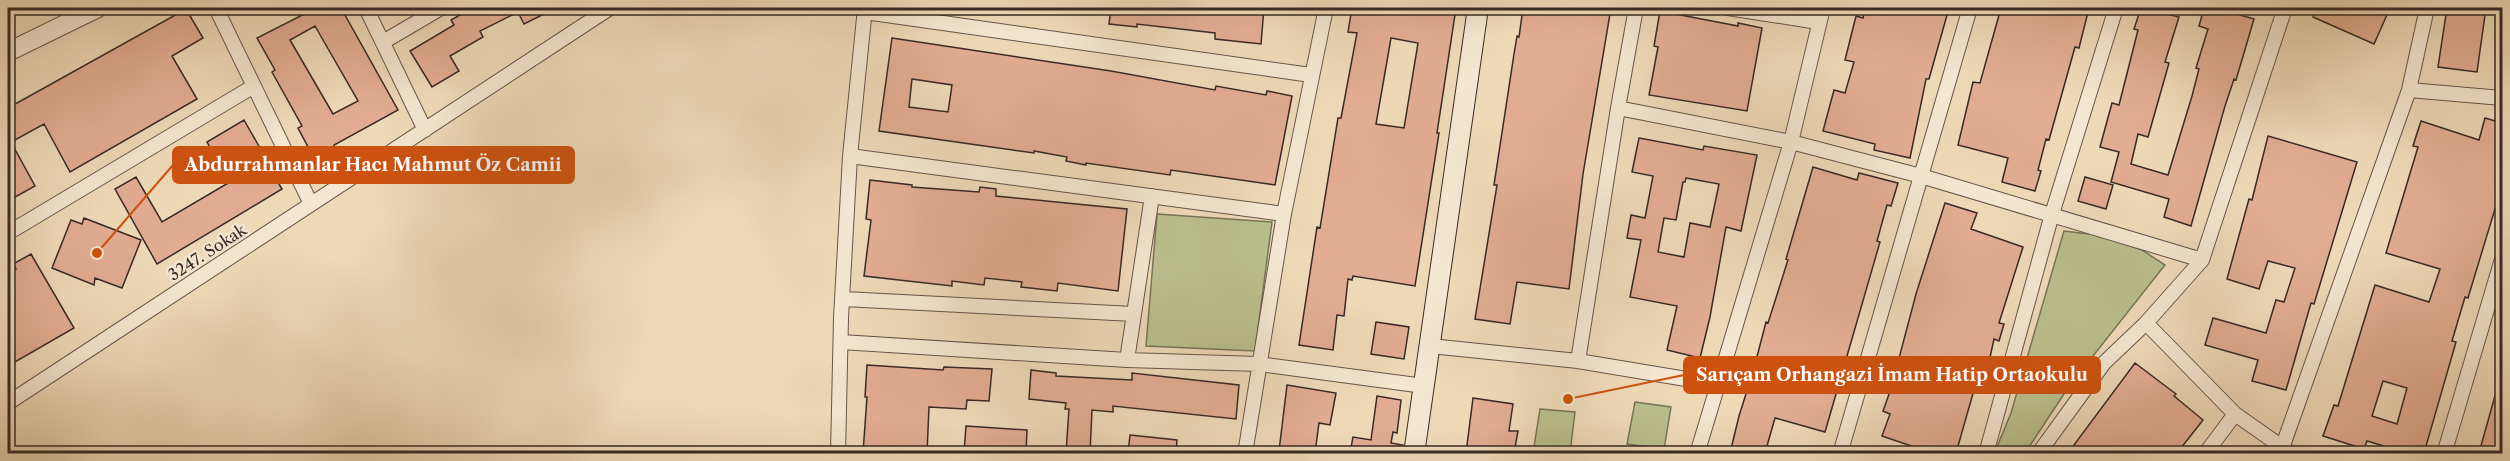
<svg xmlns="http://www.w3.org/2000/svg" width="2510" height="461" viewBox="0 0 2510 461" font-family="'Libre Caslon Text',serif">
  <rect width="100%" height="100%" fill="#eed9b7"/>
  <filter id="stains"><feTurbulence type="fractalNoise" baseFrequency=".00333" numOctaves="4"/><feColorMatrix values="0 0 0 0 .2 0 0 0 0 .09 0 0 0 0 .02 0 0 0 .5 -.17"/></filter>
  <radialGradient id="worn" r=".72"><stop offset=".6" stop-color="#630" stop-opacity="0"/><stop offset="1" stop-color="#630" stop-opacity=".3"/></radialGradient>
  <path fill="#babf8d" stroke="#787459" stroke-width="1.5" d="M1157,214L1272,222L1255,351L1146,346Z
    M2064,231L2106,236L2142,250L2165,265L2070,385L2025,453L1997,447L2011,413Z
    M1635,402L1671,407L1664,449L1627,444Z
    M1540,409L1575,412L1570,453H1533Z"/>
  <path fill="#e2ac92" stroke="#372a25" stroke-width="1.5" fill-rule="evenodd" d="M316,8H341L398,110L334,145L336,150L315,160L298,128L302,126L272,72L275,70L257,38ZM315,26L358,101L333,114L290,40Z
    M472,8H556L524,24L518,12L480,31L483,37L450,56L459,71L432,87L410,51L454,25L451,20Z
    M1111,8H1264L1261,44L1215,39V33L1137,24V27L1109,24Z
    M1352,8H1456L1437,133H1439L1415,286L1353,276L1352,280L1348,279L1344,316L1337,315L1333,350L1299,345L1317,227L1320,228L1338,118H1341L1357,33L1348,32ZM1391,38L1418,43L1404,128L1376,124Z
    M1523,8H1611L1583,174L1569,289L1517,282L1510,324L1475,319L1497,185H1494L1514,54L1517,36L1519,37Z
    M1865,8H1949L1929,79H1926L1910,158L1874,150L1875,144L1823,131L1834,90L1845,93L1854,62L1845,60L1856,16L1863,18Z
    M2001,8H2089L2079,48L2075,47L2049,140L2046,139L2038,170L2041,171L2035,191L2002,182L2008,158L1958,145L1973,82L1980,83Z
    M2141,8L2179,17L2165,62L2169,63L2148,137L2138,134L2131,164L2168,175L2192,96L2199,69L2196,68L2208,29L2199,26L2204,8H2216L2254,19L2236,80L2234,79L2225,106L2191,226L2164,217L2169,199L2111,182L2119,152L2100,147L2112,103L2119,105L2138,30L2134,29Z
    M2317,8H2390L2374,44L2313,17Z
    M2447,8H2486L2477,72L2438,67Z
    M186,9L203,38L172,56L197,99L70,172L44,124L11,142L35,186L8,201V108Z
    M1660,11L1738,26V23L1762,28L1747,111L1649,95L1658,47L1654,46Z
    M892,38L1111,71L1215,90L1216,86L1266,95L1267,91L1292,96L1275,185L1171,170L1170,175L1086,163V165L1066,161L1067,157L1034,151V153L879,131ZM912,79L952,85L948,112L909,107Z
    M2485,118L2502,123V186L2474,278L2468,298L2465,297L2452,341L2456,342L2424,453H2407L2367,441L2364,449L2323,436L2334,405L2338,406L2375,285L2429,302L2440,269L2386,253L2418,147L2413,146L2421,121L2479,140ZM2383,381L2407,388L2397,424L2372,416Z
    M244,120L260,148L258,149L282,189L157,264L115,189L136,177L162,222L230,182L207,142Z
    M2268,136L2357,162L2314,304L2311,303L2286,390L2252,381L2258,360L2205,345L2213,318L2266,333L2276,300L2284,302L2295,268L2268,261L2259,289L2227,279L2249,199L2252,200Z
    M1639,138L1703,150L1704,146L1757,155L1741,231L1726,227L1710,317L1700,358L1667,350L1677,306L1630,297L1641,240L1627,238L1631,215L1645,218L1653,176L1632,172ZM1686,178L1719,184L1710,227L1690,223L1684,257L1658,252L1664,218L1676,220L1683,182H1685Z
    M1813,167L1857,180L1859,173L1898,183L1891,206L1887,205L1877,241L1880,242L1825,432L1775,418L1765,453H1730L1739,416L1753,372L1766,322L1768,323L1788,260L1786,259Z
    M2085,177L2113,185L2106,209L2078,201Z
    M870,180L912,185V187L979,192L980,187L996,189V196L1127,209L1118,291L1058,283L1057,291L1021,287L1022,282L985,278L984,285L952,281V286L864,276L871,220L866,219Z
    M1945,203L1977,213L1971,229L2023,247L1999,323L2004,324L1999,341L1994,339L1984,385L1976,383L1956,453H1922L1923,450L1882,436L1890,414L1883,411L1893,383L1887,382L1892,365L1897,366L1916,294Z
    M84,218L141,240L122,288L95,278L94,285L52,268L71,220L82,224Z
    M31,254L74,328L8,366V274L16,269L13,264Z
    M1376,322L1409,327L1404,359L1371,354Z
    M2135,363L2176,394L2174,396L2203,420L2177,453H2068Z
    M867,365L943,370L944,367L992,369L989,401L967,400L966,409L929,407L927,453H863L867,397H865Z
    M1031,370L1056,373V376L1132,380V373L1239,385L1236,419L1113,406V412L1092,410L1090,453H1066L1069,409H1065L1066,403L1029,399Z
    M1287,385L1336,393L1330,425L1319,423L1315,453L1279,451Z
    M2498,385L2502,386V453H2479Z
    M1377,396L1401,400L1397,433L1393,432L1391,443L1403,445L1402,453H1350L1353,437L1371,440Z
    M1473,398L1513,404L1509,431H1518L1514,453H1466Z
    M966,426L1027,430L1026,453H964Z
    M1130,435L1177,440L1176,453H1128Z"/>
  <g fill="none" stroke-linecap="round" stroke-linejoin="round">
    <g stroke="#65564a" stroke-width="16">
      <path id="minor" d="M216,8L311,204
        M366,8L425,130
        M1728,8L1818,22
        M865,12L1311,75
        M383,42L441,8
        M2409,90L2502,98
        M1618,108L1791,142L1921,176L2202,260
        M850,156L1284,214
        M8,233L254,86
        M844,299L1134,314
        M2146,323L2235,414L2292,454
        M841,342L1127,360L1259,364L1424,386
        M1430,346L1578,361L1716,384
        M1127,360L1152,196
        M1578,361L1618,108L1636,8
        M8,403L610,8
        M838,454L841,318L850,156L865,8
        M1245,454L1284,214L1326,8
        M1697,454L1791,142L1823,8
        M1840,454L1970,8
        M1986,454L2052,214L2116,8
        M2038,454L2104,363L2146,323L2202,260L2285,8
        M2205,454L2235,414
        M2280,454L2409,90L2427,8
        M2444,454L2502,259"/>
    </g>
    <g stroke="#65564a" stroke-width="20">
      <path id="tertiary" d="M8,52L98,8"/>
    </g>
    <g stroke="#372a25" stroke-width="22">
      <path id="secondary" d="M1414,454L1478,8"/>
    </g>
    <use href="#minor" stroke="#f4e6d0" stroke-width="14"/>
    <use href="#tertiary" stroke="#f4e6d0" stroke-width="18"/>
    <use href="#secondary" stroke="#f4e6d0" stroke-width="20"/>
  </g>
  <g text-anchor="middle" stroke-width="5" stroke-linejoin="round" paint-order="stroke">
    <g font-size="16" fill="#372a25" stroke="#f4e6d0">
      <text transform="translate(207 252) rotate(-33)" y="6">3247. Sokak</text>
    </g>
  </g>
  <path fill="none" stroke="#cd5210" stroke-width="2" d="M97 253L173 165M1568 399L1684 375"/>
  <g fill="#cd5210" stroke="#f4e6d0" stroke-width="2">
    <circle cx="97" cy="253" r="6"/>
    <circle cx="1568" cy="399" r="6"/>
  </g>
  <g fill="#cd5210" stroke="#cd5210" stroke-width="2">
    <rect x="173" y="147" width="401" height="36" rx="6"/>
    <rect x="1684" y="357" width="416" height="36" rx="6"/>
  </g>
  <g font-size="18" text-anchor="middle" font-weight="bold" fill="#fff">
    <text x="373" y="171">Abdurrahmanlar Hacı Mahmut Öz Camii</text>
    <text x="1892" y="381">Sarıçam Orhangazi İmam Hatip Ortaokulu</text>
  </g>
  <rect width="2510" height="461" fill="none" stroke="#eed9b7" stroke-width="30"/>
  <rect x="9" y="9" width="2492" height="443" fill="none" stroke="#372a25" stroke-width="3"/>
  <rect x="15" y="15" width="2480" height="431" fill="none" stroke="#372a25" stroke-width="1.5"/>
  <rect width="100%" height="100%" filter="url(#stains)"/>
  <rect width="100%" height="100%" fill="url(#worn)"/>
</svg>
